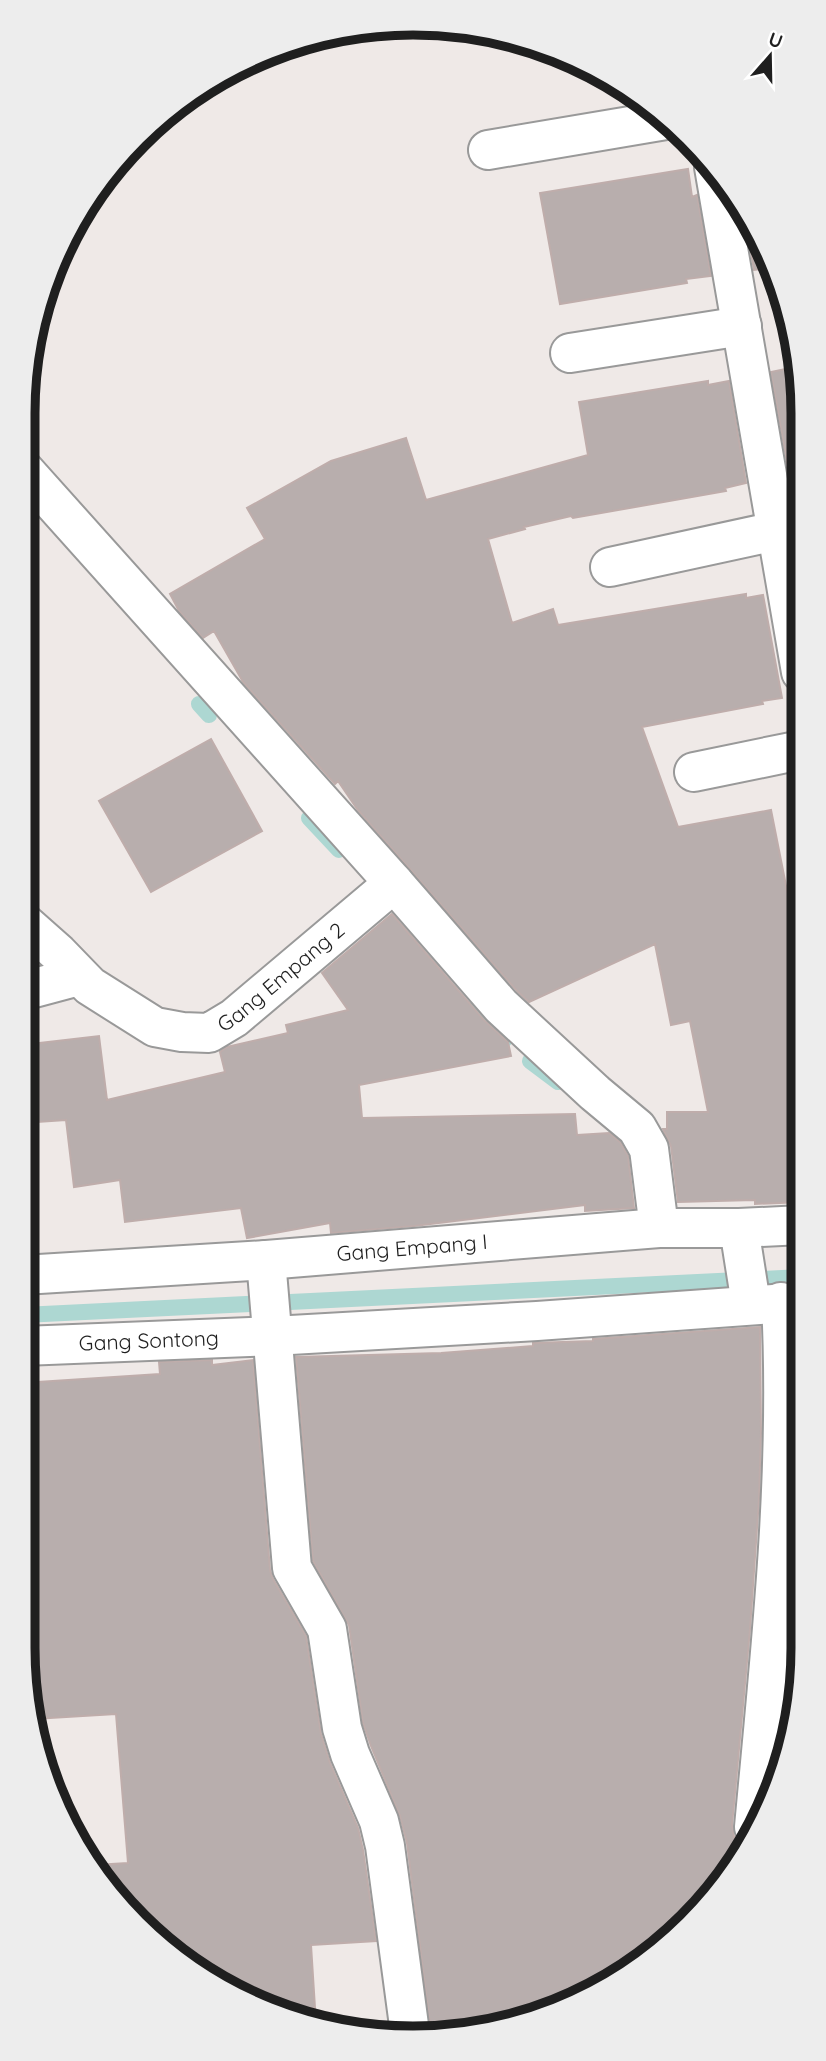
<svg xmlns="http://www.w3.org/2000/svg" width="826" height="2061" viewBox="0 0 826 2061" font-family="Quicksand,sans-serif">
  <rect width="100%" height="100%" fill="#efe9e7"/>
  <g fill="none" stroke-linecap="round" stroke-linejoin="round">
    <path stroke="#add7d2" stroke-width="16" d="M199,704L209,715
      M309,818L339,850
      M474,1010L505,1039
      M530,1061L558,1082
      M23,1315L802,1277"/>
  </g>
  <path fill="#b8aead" stroke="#bfadab" stroke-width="2" d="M688,169L692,197L697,195L711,276L686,279L687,283L560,304L540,193Z
    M744,212L763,241L771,268L754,270Z
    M800,366V472L789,474L771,372Z
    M708,381V385L729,381L746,483L725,488L726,491L573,518L571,516L524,527L525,529L488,539L512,623L553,609L558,625L746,594V598L763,595L782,698L762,701L763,704L642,727L678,827L771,810L801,961L802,1202L755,1204V1200L678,1202L671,1146L663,1129H667V1112H708L690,1021L671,1025L655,944L529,1002L517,991L357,809L338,781L335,784L243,682L214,631L203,638L179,611L170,594L265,539L247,508L331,461L406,438L426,500L588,455L579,402Z
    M211,739L262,831L151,892L99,801Z
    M392,914L484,1020L508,1042L511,1056L359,1085L362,1118L575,1114L577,1135L609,1133L620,1142L628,1156L634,1208L585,1211V1205L414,1226L331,1233L330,1223L247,1238L241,1208L125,1222L120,1180L74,1187L66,1120L23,1123V1045L99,1036L107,1100L225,1072L220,1052L227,1047L288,1033L286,1025L348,1010L322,973Z
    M760,1327L761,1433L759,1499L750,1629L732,1825L734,1837L741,1845V1851L723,1885L608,1986L490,2031L431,2033L407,1843L400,1816L371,1746L363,1723L349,1625L313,1561L296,1357L441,1353L533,1346V1343L593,1341V1339Z
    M212,1360V1365L253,1360L270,1570L273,1579L306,1636L321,1734L330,1763L358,1828L363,1850L376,1941L311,1945L315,2008L289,2010L218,1986L119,1905L96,1865L128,1863L116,1714L34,1719L24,1654L23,1383L160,1374L159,1362Z
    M803,1490V1588H797L799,1567Z"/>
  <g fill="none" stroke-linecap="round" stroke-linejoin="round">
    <g stroke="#999" stroke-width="42">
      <g id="minor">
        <path d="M488,150L666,120"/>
        <path d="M714,167L801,672"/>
        <path d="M570,353L742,326"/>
        <path d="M23,469L394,883L501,1006L595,1093L637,1128L649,1149L659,1228"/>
        <path d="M610,567L776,531"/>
        <path d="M694,772L801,750"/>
        <path id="s1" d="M23,922L58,953L90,986L155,1027L182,1032L209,1033L234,1018L394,883"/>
        <path d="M23,991L79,976"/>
        <path d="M739,1228L751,1304"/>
        <path d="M266,1260L292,1568L327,1629L342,1728L350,1754L379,1821L385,1846L410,2033"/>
        <path id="s2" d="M23,1275L266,1260L659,1228H739L802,1225"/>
        <path id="s3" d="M23,1346L273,1336L537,1321L802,1302"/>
        <path d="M754,1827C770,1653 790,1478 781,1302"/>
      </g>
    </g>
    <use href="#minor" stroke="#fff" stroke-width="38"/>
  </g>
  <g text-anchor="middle" stroke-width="6" stroke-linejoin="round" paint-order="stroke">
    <g font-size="21" fill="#1f1f1f" stroke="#fff">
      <text dy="7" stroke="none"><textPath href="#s1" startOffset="315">Gang Empang 2</textPath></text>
      <text dy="7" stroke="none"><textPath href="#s2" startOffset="390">Gang Empang I</textPath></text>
      <text dy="7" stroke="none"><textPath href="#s3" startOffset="126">Gang Sontong</textPath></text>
    </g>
  </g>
  <path d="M0 0H826V2061H0ZM413 35H413A378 378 0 0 1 791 413V1648A378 378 0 0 1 413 2026H413A378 378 0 0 1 35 1648V413A378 378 0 0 1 413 35Z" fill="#ededed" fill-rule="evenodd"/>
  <path fill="none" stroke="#1f1f1f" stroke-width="9" d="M413 35H413A378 378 0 0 1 791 413V1648A378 378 0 0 1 413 2026H413A378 378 0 0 1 35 1648V413A378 378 0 0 1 413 35Z"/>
  <g transform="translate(770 56) rotate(20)" stroke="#ffffff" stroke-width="5" paint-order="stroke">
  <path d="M0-5L12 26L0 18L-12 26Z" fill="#1f1f1f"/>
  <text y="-10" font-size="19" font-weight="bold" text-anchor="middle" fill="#1f1f1f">U</text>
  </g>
</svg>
